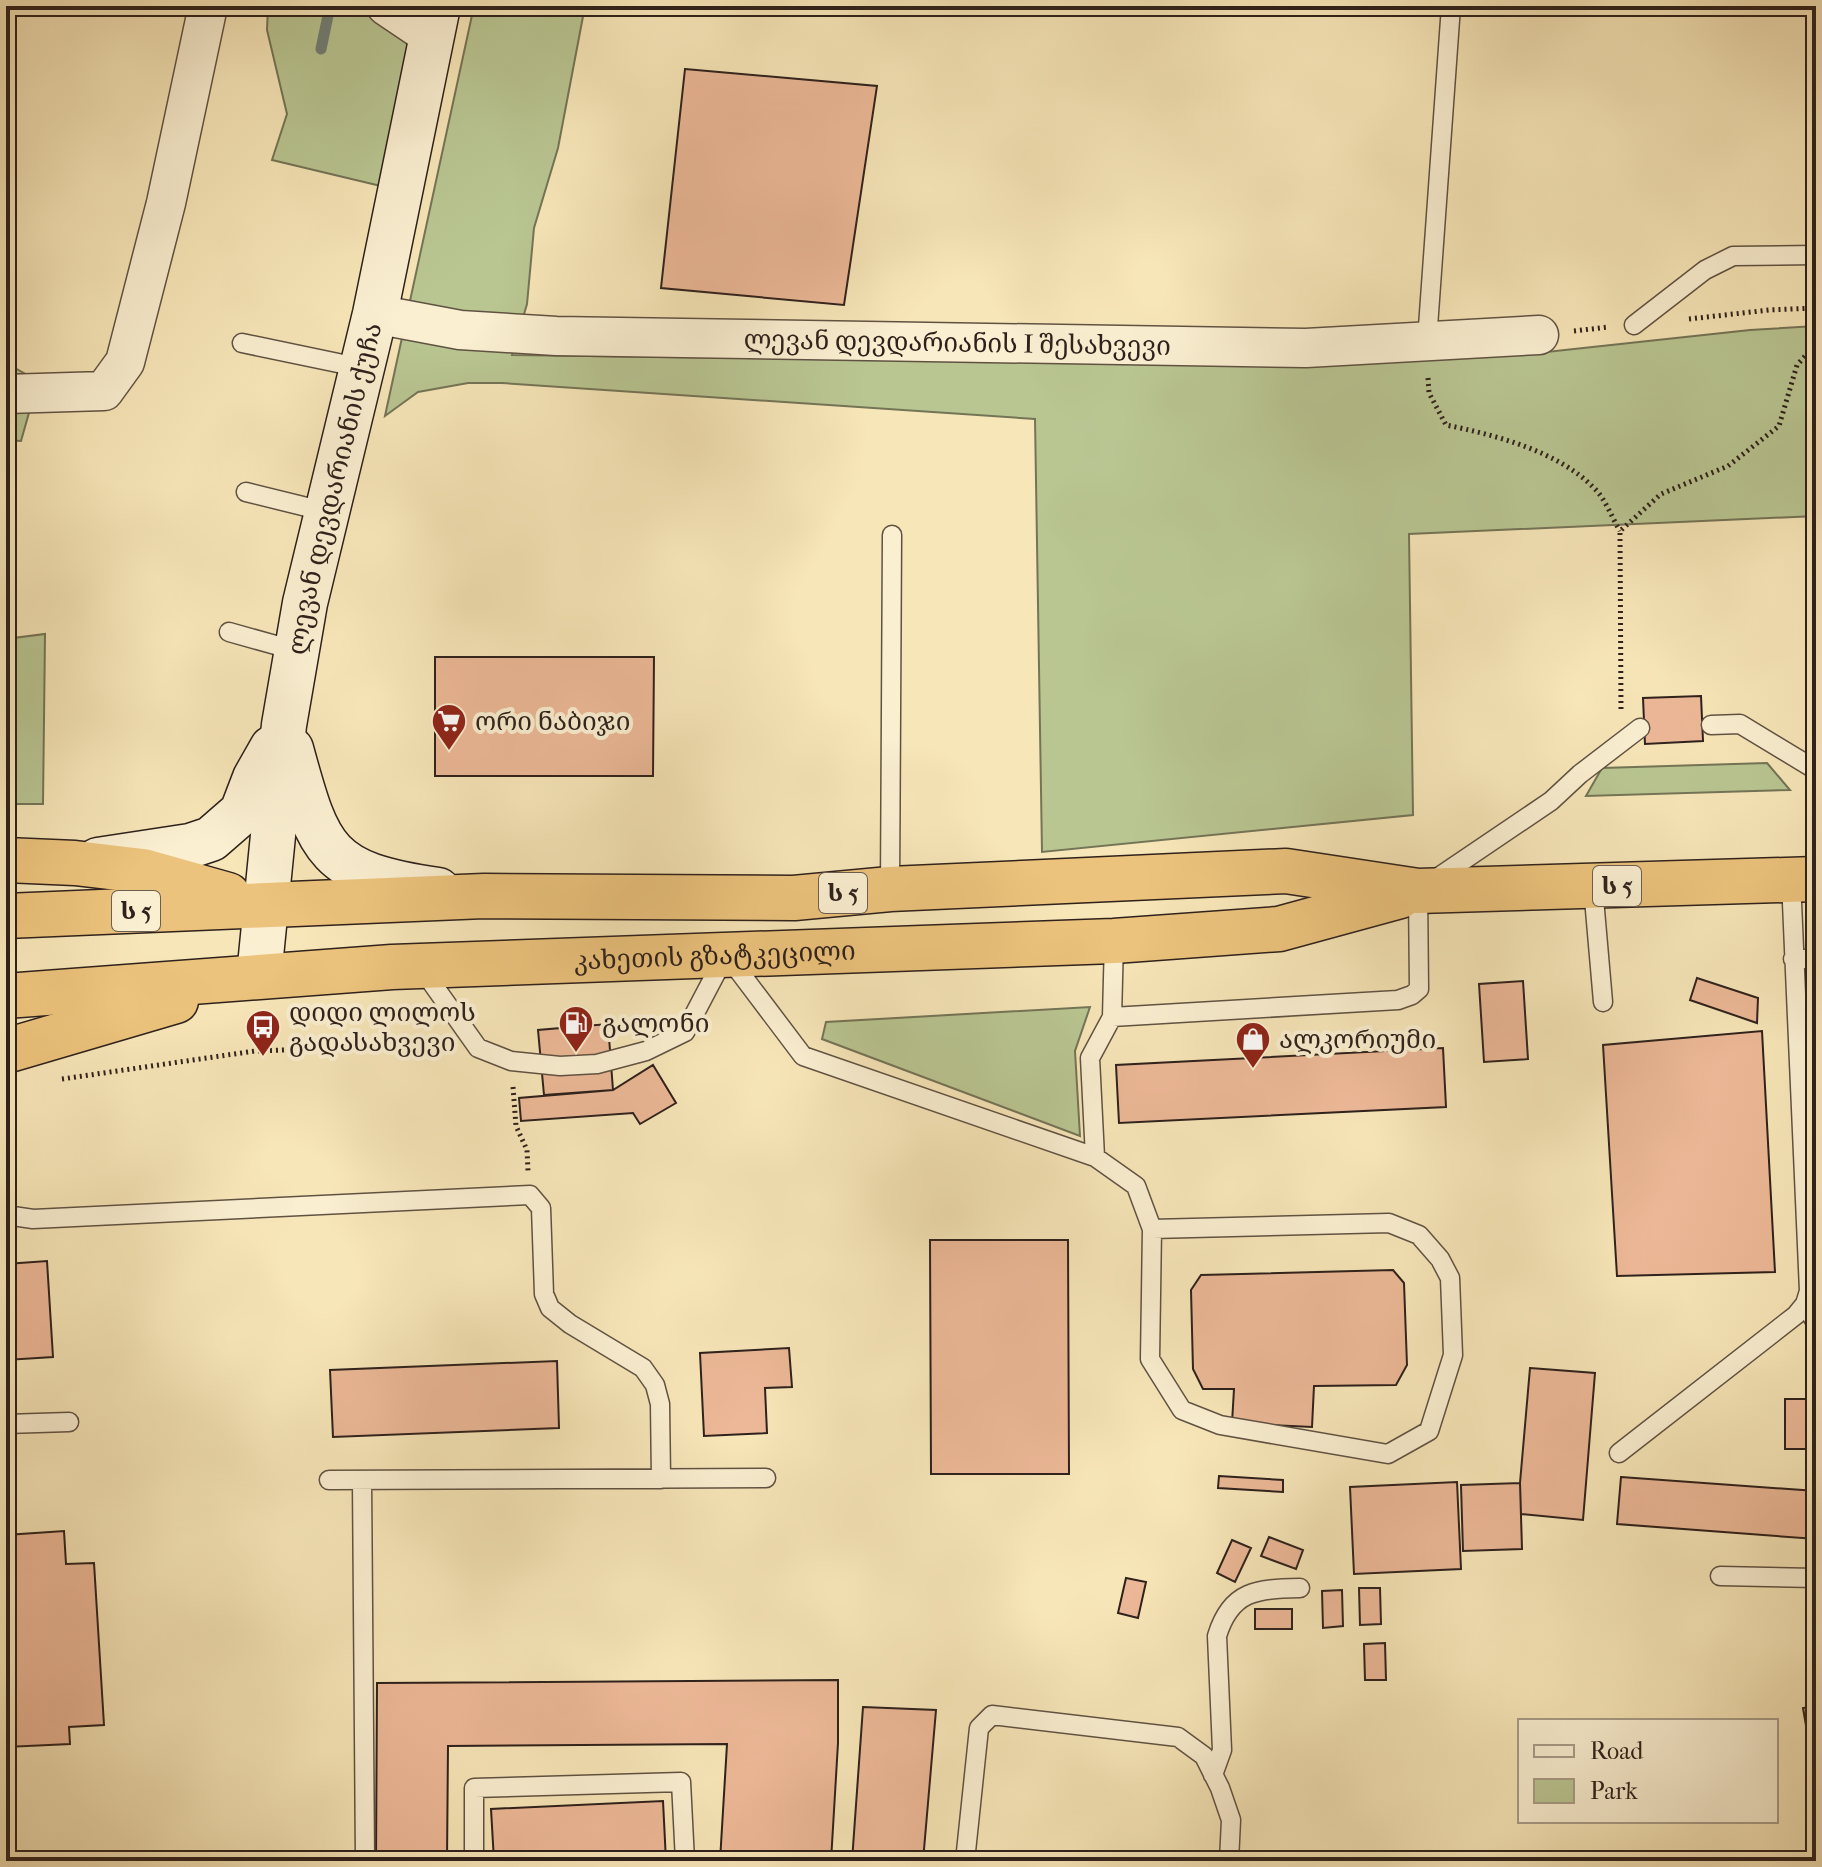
<svg xmlns="http://www.w3.org/2000/svg" width="1822" height="1867" viewBox="0 0 1822 1867" font-family="'IM FELL French Canon','Noto Serif Georgian',serif">
  <rect width="100%" height="100%" fill="#f7e6b8"/>
  <filter id="stains"><feTurbulence type="fractalNoise" baseFrequency=".0025" numOctaves="4"/><feColorMatrix values="0 0 0 0 .2 0 0 0 0 .09 0 0 0 0 .02 0 0 0 .5 -.17"/></filter>
  <radialGradient id="worn" r=".72"><stop offset=".6" stop-color="#630" stop-opacity="0"/><stop offset="1" stop-color="#630" stop-opacity=".3"/></radialGradient>
  <path fill="#b9c692" stroke="#747457" stroke-width="2" d="M268,6H419L385,187L272,160L287,114L267,30Z
    M474,6H585L558,148L534,228L527,304L512,355L1306,365L1537,353L1750,330L1816,326V516L1409,534L1413,815L1042,852L1035,419L502,383H468L418,392L385,416Z
    M6,363L38,381L21,441L6,440Z
    M45,634L43,804H6V639Z
    M1767,763L1790,790L1586,796L1602,768Z
    M1090,1007L1075,1051L1080,1136L822,1039L826,1022Z"/>
  <g fill="none" stroke-linecap="round" stroke-linejoin="round">
    <path stroke="#717f77" stroke-width="11" d="M321,49L330,6"/>
  </g>
  <path fill="#ecb897" stroke="#2e211c" stroke-width="2" d="M685,69L877,86L844,305L661,288Z
    M435,657H654L653,776H435Z
    M1701,696L1703,741L1645,744L1643,698Z
    M1697,978L1758,998L1757,1023L1690,1000Z
    M1523,981L1528,1059L1484,1062L1479,984Z
    M608,1024L613,1090L544,1095L538,1030Z
    M1762,1031L1775,1272L1617,1276L1603,1045Z
    M1443,1048L1446,1107L1119,1123L1116,1065Z
    M653,1065L676,1103L640,1124L633,1113L521,1121L519,1098L613,1090Z
    M930,1240H1068L1069,1474H931Z
    M47,1261L53,1357L6,1360V1264Z
    M1393,1270L1404,1283L1407,1365L1396,1385L1314,1386L1312,1427L1232,1423L1234,1389H1203L1193,1369L1191,1290L1201,1275Z
    M789,1348L792,1387L765,1388L767,1433L704,1436L700,1353Z
    M557,1361L559,1428L333,1437L330,1370Z
    M1530,1368L1595,1373L1583,1520L1521,1514L1520,1483Z
    M1785,1399H1816V1449H1785Z
    M1219,1476L1283,1480V1492L1218,1488Z
    M1621,1477L1816,1491V1539L1617,1524Z
    M1457,1482L1461,1569L1354,1574L1350,1487Z
    M1520,1483L1522,1549L1463,1551L1461,1485Z
    M64,1531L66,1564L94,1563L104,1725L69,1727L70,1744L6,1747V1535Z
    M1269,1537L1303,1550L1296,1569L1261,1556Z
    M1232,1540L1251,1548L1235,1582L1217,1573Z
    M1126,1578L1146,1582L1138,1618L1118,1613Z
    M1359,1588H1380L1381,1624L1360,1625Z
    M1342,1590L1343,1626L1323,1628L1322,1591Z
    M1255,1609H1292V1629H1255Z
    M1385,1643L1386,1680H1365L1364,1644Z
    M838,1680V1743L831,1861H720L727,1744L448,1746L447,1861H376L377,1683Z
    M1816,1706V1784L1803,1708Z
    M863,1707L936,1710L923,1861H852Z
    M663,1801L666,1861H494L491,1809Z"/>
  <g fill="none" stroke-linecap="round" stroke-linejoin="round">
    <g stroke="#605243" stroke-width="21">
      <path id="lane" d="M1634,325L1705,270L1733,256L1816,255
        M1427,341L1451,6
        M242,343L362,368
        M246,492L327,512
        M229,632L297,651
        M1711,725L1740,724L1816,770
        M1593,887L1603,1002
        M890,889L892,535
        M1793,959H1816
        M422,969L478,1048L511,1061L560,1066L597,1064L646,1051L685,1032L726,954L803,1056L1095,1157L1136,1186L1152,1229L1150,1359L1182,1410L1220,1425L1388,1454L1429,1431L1453,1355L1450,1278L1440,1259L1419,1235L1389,1223L1152,1229
        M1112,1017L1398,1000L1412,995L1419,989L1418,891L1551,801L1580,774L1640,728
        M1095,1157L1090,1058L1112,1017L1114,941
        M6,1215L33,1219L530,1195L541,1208L544,1294L550,1308L570,1324L643,1368L655,1385L660,1404L661,1479
        M1805,1304L1816,1323
        M6,1424L69,1422
        M1619,1453L1796,1315L1805,1304L1809,1291L1791,880
        M329,1480L766,1478
        M362,1480L365,1861
        M1720,1576L1816,1578
        M1213,1775L1222,1750L1217,1636C1231,1590 1257,1589 1300,1588
        M474,1861V1788L681,1782L685,1861
        M965,1861L979,1728L992,1715L1178,1737L1204,1756L1220,1788L1231,1820L1229,1861"/>
    </g>
    <g stroke="#605243" stroke-width="41">
      <g id="street">
        <path d="M386,6L432,37"/>
        <path id="s1" d="M375,314L460,330L556,336L1306,348L1539,335"/>
        <path d="M6,394L104,391L125,362L166,203L208,6"/>
      </g>
    </g>
    <g stroke="#2e211c" stroke-width="47">
      <g id="secondary">
        <path d="M291,749C319,852 326,874 438,890"/>
        <path d="M98,860L190,846L211,839L242,812L255,778L272,748"/>
        <path id="s2" d="M259,976L284,725L305,603L375,314L438,6"/>
      </g>
    </g>
    <g stroke="#2e211c" stroke-width="47">
      <g id="highway">
        <path d="M6,860L75,863L143,871L228,895"/>
        <path d="M6,916L484,896L794,898L890,889L1286,871L1418,891L1816,879"/>
        <path id="s3" d="M6,996L392,967L1114,941L1279,929L1400,896"/>
        <path d="M6,1051L176,1001"/>
      </g>
    </g>
    <path stroke="#2e211c" stroke-width="5" stroke-dasharray="2 4" stroke-linecap="butt" d="M1689,319L1769,310L1816,308
      M1574,331L1608,327
      M1428,378L1429,393L1446,425C1495,435 1558,451 1594,488C1605,498 1612,518 1620,531
      M1621,709L1620,531L1661,494L1728,466L1779,426L1797,365L1816,344
      M62,1079L255,1051L394,1046
      M513,1087L516,1126L527,1150L528,1171"/>
    <use href="#lane" stroke="#faefd1" stroke-width="18"/>
    <use href="#street" stroke="#faefd1" stroke-width="38"/>
    <use href="#secondary" stroke="#faefd1" stroke-width="44"/>
    <use href="#highway" stroke="#ecc37c" stroke-width="44"/>
  </g>
  <defs>
    <g id="supermarket-pin" transform="scale(1.8)"><path d="M0 17L-7.5 6A9.5 9.5 0 1 1 7.5 6Z" fill="#8f2418" stroke="#faefd1"/><path d="M-6-5.5h2.5l.6 2H6L4.5 2H-2.5L-4.4-4H-6ZM-1.5 3.2a1.3 1.3 0 1 0 .1 0ZM3 3.2a1.3 1.3 0 1 0 .1 0Z" fill="#fff"/></g>
    <g id="fuel-pin" transform="scale(1.8)"><path d="M0 17L-7.5 6A9.5 9.5 0 1 1 7.5 6Z" fill="#8f2418" stroke="#faefd1"/><path d="M-5.5-6h7V0h2V4h1.3V-2.5L3-4.5l.8-.8L6-3V5H2.5V1h-1V6h-7ZM-4.2-4.7v3.2H.2V-4.7Z" fill="#fff"/></g>
    <g id="bus-pin" transform="scale(1.8)"><path d="M0 17L-7.5 6A9.5 9.5 0 1 1 7.5 6Z" fill="#8f2418" stroke="#faefd1"/><path d="M-5-6H5V4H4V6H2V4H-2V6H-4V4H-5ZM-3.5-4V0h7V-4ZM-3.5 1.2v1.5H-2V1.2ZM2 1.2v1.5H3.5V1.2Z" fill="#fff"/></g>
    <g id="shop-pin" transform="scale(1.8)"><path d="M0 17L-7.5 6A9.5 9.5 0 1 1 7.5 6Z" fill="#8f2418" stroke="#faefd1"/><path d="M-5-2.5h2.3a2.7 3.5 0 0 1 5.4 0H5L5.5 6h-11ZM-1.5-2.5h3a1.5 2.3 0 0 0-3 0Z" fill="#fff"/></g>
  </defs>
  <g fill-rule="evenodd">
    <use href="#supermarket-pin" x="449" y="721"/>
    <use href="#fuel-pin" x="576" y="1023"/>
    <use href="#bus-pin" x="263" y="1027"/>
    <use href="#shop-pin" x="1253" y="1039"/>
  </g>
  <g text-anchor="middle" stroke-width="8" stroke-linejoin="round" paint-order="stroke">
    <g fill="#faefd1" stroke="#6b5f52" stroke-width="2">
      <rect x="1593" y="866" width="48" height="40" rx="6"/>
      <rect x="819" y="873" width="48" height="40" rx="6"/>
      <rect x="112" y="891" width="48" height="40" rx="6"/>
    </g>
    <g font-size="24" font-weight="bold" fill="#2e211c">
      <text x="1617" y="894">ს 5</text>
      <text x="843" y="901">ს 5</text>
      <text x="136" y="919">ს 5</text>
    </g>
    <g font-size="26" fill="#2e211c" stroke="#faefd1">
      <text dy="9" stroke="none"><textPath href="#s1" startOffset="584">ლევან დევდარიანის I შესახვევი</textPath></text>
      <text dy="9" stroke="none"><textPath href="#s2" startOffset="494">ლევან დევდარიანის ქუჩა</textPath></text>
      <text dy="9" stroke="none"><textPath href="#s3" startOffset="710">კახეთის გზატკეცილი</textPath></text>
    </g>
    <g font-size="26" fill="#2e211c" stroke="#faefd1" text-anchor="start">
      <text x="475" y="730">ორი ნაბიჯი</text>
      <text x="289" y="1021">დიდი ლილოს<tspan x="289" dy="30">გადასახვევი</tspan></text>
      <text x="602" y="1032">გალონი</text>
      <text x="1279" y="1048">ალკორიუმი</text>
    </g>
  </g>
  <rect width="1822" height="1867" fill="none" stroke="#f7e6b8" stroke-width="32"/>
  <rect x="8" y="8" width="1806" height="1851" fill="none" stroke="#2e211c" stroke-width="4"/>
  <rect x="16" y="16" width="1790" height="1835" fill="none" stroke="#2e211c" stroke-width="2"/>
  <rect x="1518" y="1719" width="260" height="104" fill="#faefd1" stroke="#a89d89" stroke-width="2"/>
  <rect x="1534" y="1745" width="40" height="12" fill="#faefd1" stroke="#a89d89" stroke-width="2"/>
  <text x="1590" y="1759" font-size="24" fill="#2e211c">Road</text>
  <rect x="1534" y="1779" width="40" height="24" fill="#b9c692" stroke="#a89d89" stroke-width="2"/>
  <text x="1590" y="1799" font-size="24" fill="#2e211c">Park</text>
  <rect width="100%" height="100%" filter="url(#stains)"/>
  <rect width="100%" height="100%" fill="url(#worn)"/>
</svg>
